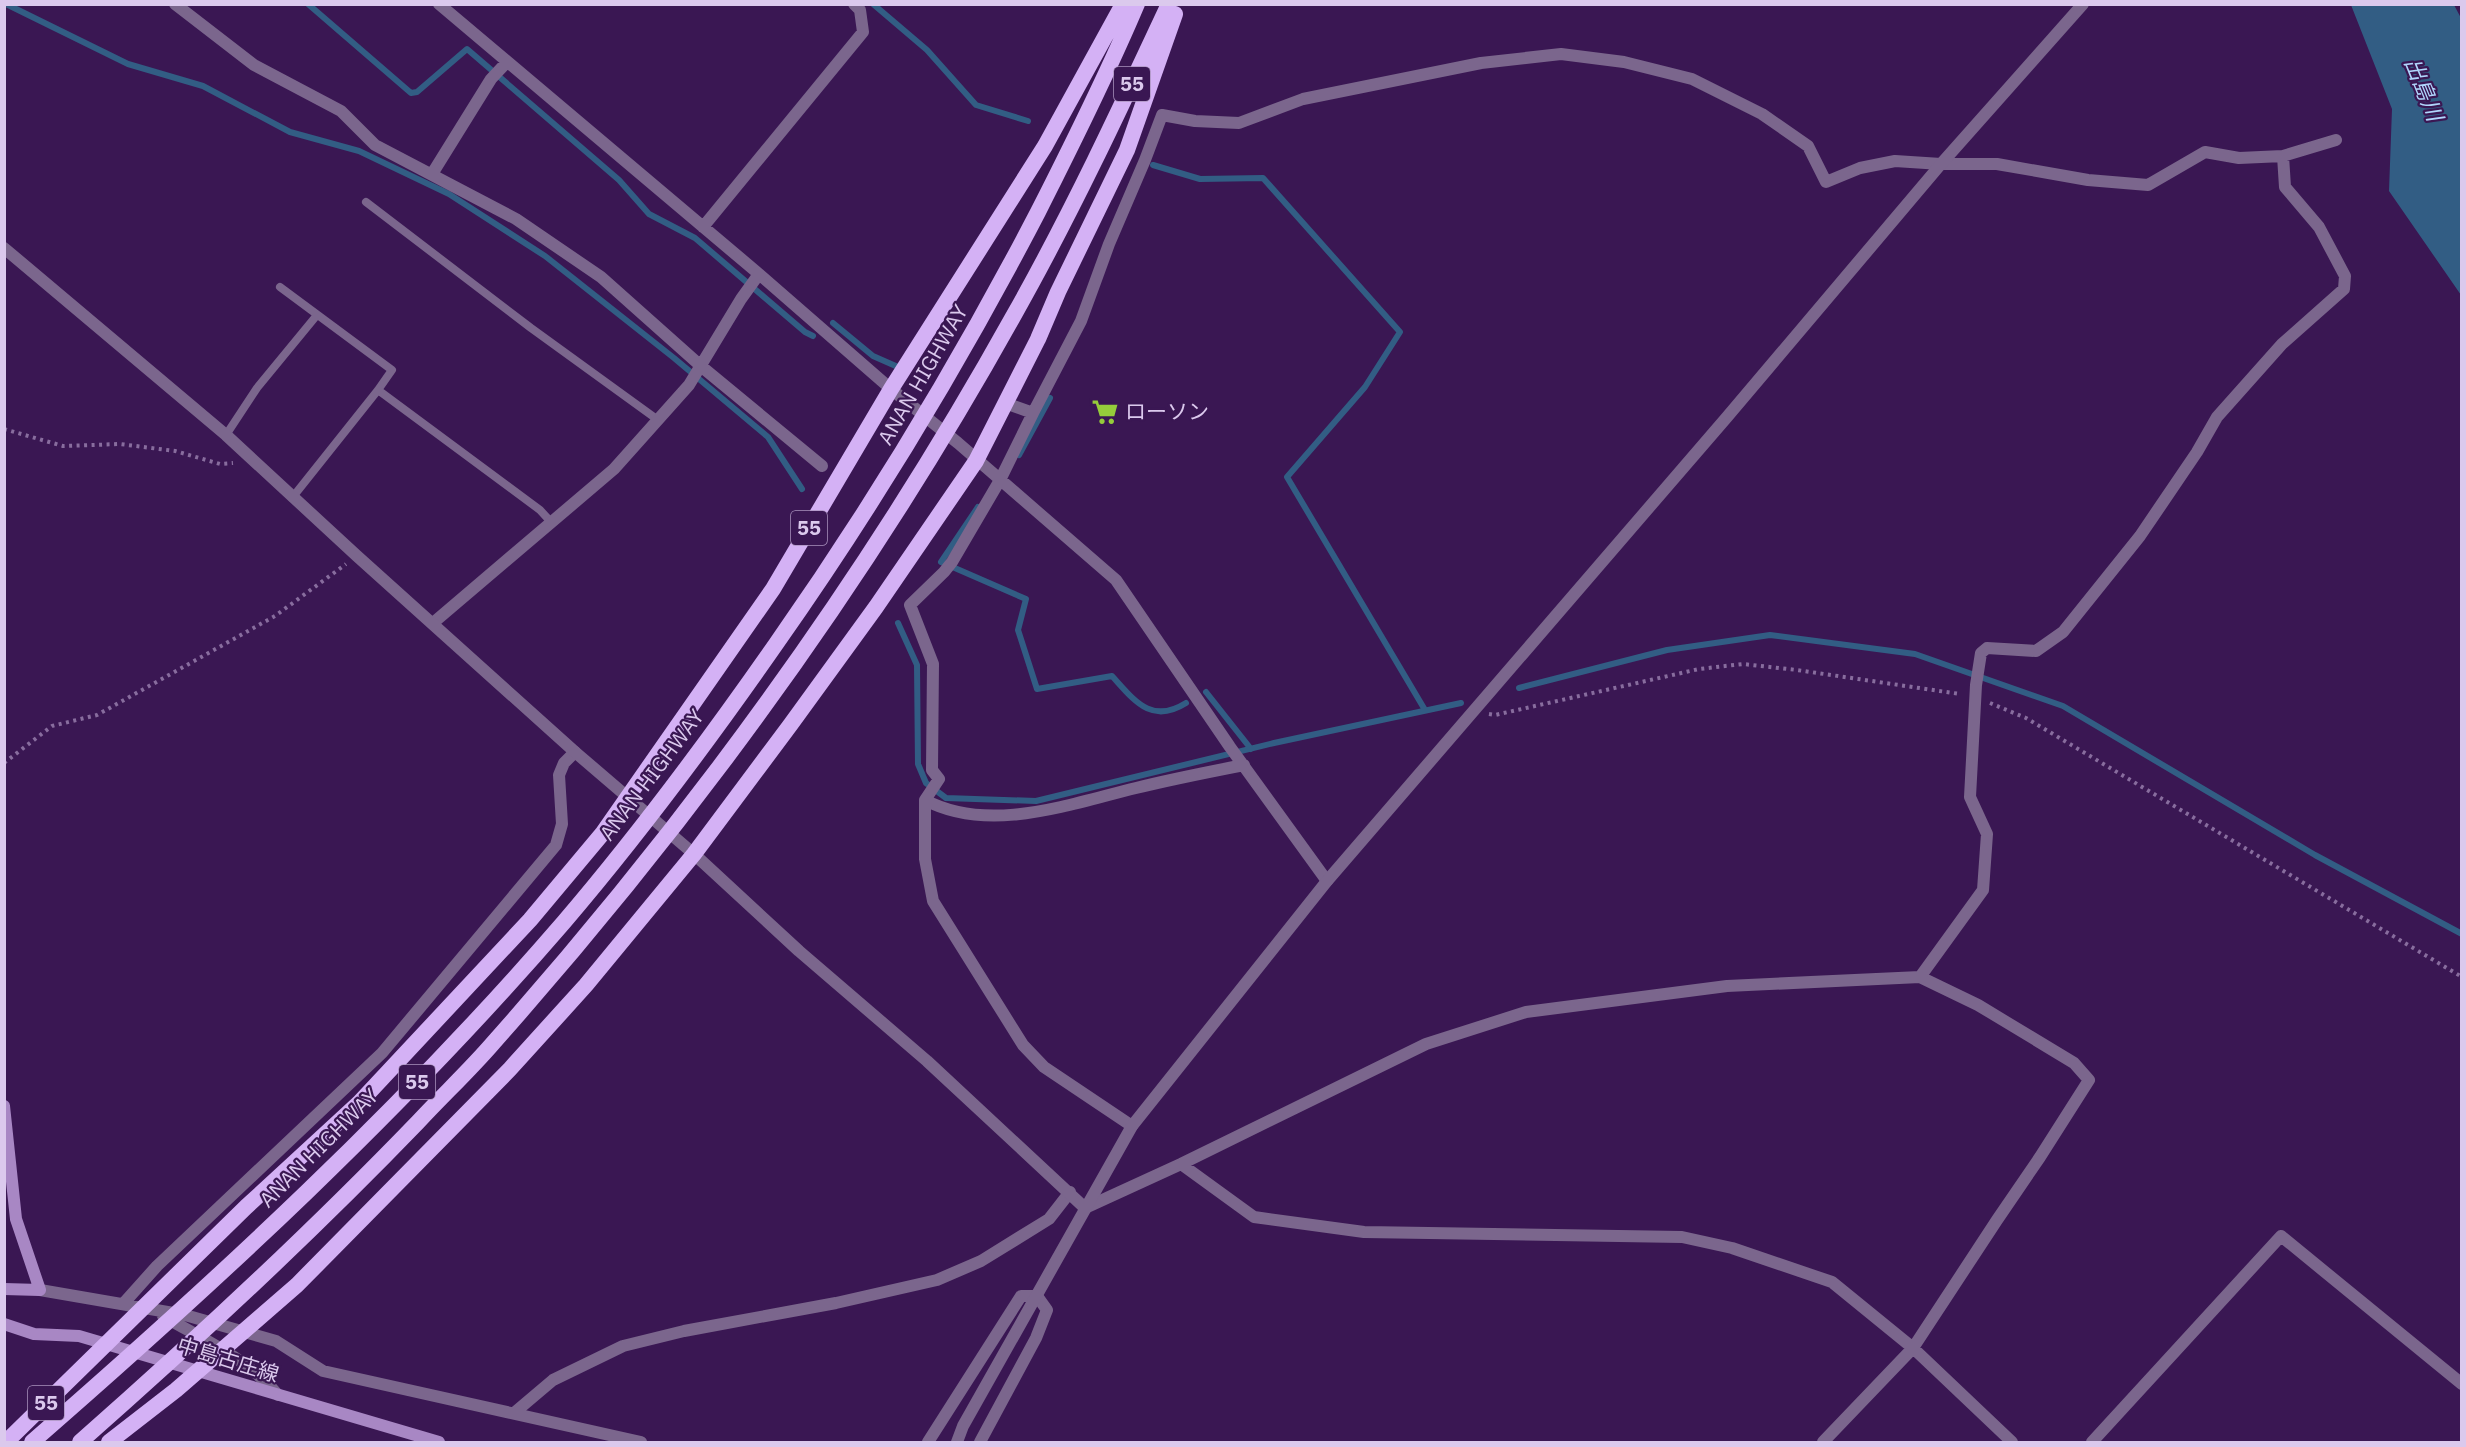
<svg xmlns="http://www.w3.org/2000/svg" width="2466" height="1447" viewBox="0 0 2466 1447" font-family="'IBM Plex Sans','Noto Sans JP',sans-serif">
  <rect width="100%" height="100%" fill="#3a1753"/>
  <path fill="#325d84" d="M2351,5H2454L2461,18V295L2389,191L2392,109Z"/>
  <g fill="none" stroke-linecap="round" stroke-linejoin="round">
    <path stroke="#325d84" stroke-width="6" d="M6,4L128,64L203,86L290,132L359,151L449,194L545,256L674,358L768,437L802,489
      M308,4L411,93L417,92L467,49L619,180L649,214L695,238L805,332L813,336
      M873,4L927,50L976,105L1028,121
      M1153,165L1200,179L1263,178L1400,332L1365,387L1287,477L1425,710
      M833,323L873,356L898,367
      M1019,455L1050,398
      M978,507L941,562L1026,599L1018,630L1037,689L1112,676C1134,700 1151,725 1186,703
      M898,623L917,665L918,764L926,783L946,798L1036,801L1274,743L1461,703
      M1519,688L1667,650L1770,635L1915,654L2063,706L2315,855L2462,934
      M1206,692L1251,749"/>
    <path stroke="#886d9e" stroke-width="4" stroke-dasharray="3 4.5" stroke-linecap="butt" d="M4,429L63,446L120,444L175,451L220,464L233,463
      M1990,703L2026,718L2462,977
      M1489,714L1495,715L1699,669L1743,664L1797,670L1960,694
      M4,763L52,726L97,715L275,616L346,564"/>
    <path stroke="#7b668d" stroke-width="8" d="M366,202L531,328L658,420
      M280,287L392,370L378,390L292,498
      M378,390L540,510L551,522
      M226,435L257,388L317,315"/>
    <path stroke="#7b668d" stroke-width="12" d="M175,4L254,65L341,111L375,145L516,219L601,277L702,367L822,466
      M439,4L759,274L891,389L958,443L1116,580L1230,747L1327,881
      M432,174L491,79L506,63
      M703,227L863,32L860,10L854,4
      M1005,403L1033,413L1081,321L1109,244L1145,160L1162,115L1195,121L1239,123L1303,99L1481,63L1561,54L1624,62L1692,79L1762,114L1808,146L1826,182L1860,168L1895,161L1941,164H1997L2088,180L2148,185L2205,152L2239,158L2283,156L2336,140
      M1033,413L1000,480L952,562L944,572L910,605L933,664L932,770L939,779L925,800C989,834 1070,804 1136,788C1172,779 1208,772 1244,765
      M433,623L614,469L689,385L741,299L759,274
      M925,800V859L933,901L1023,1045L1044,1067L1132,1126
      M1920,977L1983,890L1987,834L1970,797L1976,685L1981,653L1987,648L2036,651L2063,632L2140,536L2197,452L2217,417L2282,344L2344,289L2345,276L2319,227L2285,187L2283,156
      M1181,1164L1254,1217L1364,1232L1682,1237L1732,1248L1832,1282L1913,1348L2012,1442
      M1085,1208L1181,1164L1426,1044L1526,1012L1727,986L1920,977L1978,1005L2074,1063L2089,1080L2040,1157L1997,1220L1913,1348L1823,1442
      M40,1290L185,1315L276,1341L323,1371L641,1442
      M123,1304L157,1266L382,1053L556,845L562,824L559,775L564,763L575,752
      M163,1316C204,1340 248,1359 278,1395
      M514,1413L553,1380L623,1346L684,1331L836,1303L937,1280L981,1261L1049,1219L1070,1192
      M928,1442L1021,1296H1037L1047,1310L1036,1338L980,1442
      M2092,1442L2281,1236L2462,1384"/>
    <path stroke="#7b668d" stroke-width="12" d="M4,248L226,435L357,556L575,752L694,854L799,951L927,1061L1085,1208
      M957,1442L963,1426L1132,1126L1327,881L1727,417L1941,164L2083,4"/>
    <path stroke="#a887c4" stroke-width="12" d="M4,1106L16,1219L40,1290L4,1289
      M4,1324L34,1334L79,1336L439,1442"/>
    <path stroke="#d4b1f5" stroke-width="16" d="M6,1442L246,1207L359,1103L530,920L602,834L773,589L891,389L1045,146L1123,4
      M32,1442C219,1279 402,1110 564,922C640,833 709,740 776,644C873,506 960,362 1038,212C1073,143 1107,75 1137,4
      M80,1442C197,1339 310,1234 418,1122C443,1095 470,1070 494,1042C691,820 869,576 1014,315C1071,214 1120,109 1169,4
      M109,1442L176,1390L297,1285L510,1069L586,985L694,854L791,724L876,607L976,461L1038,339L1058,292L1127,150L1175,14"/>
  </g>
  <defs>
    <g id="supermarket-bare" transform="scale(2.07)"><path d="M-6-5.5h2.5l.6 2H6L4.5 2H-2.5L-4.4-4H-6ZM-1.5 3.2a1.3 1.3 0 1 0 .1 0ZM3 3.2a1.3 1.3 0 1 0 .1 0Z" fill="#95cc3b" stroke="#3a1753" stroke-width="2.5" paint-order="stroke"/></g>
  </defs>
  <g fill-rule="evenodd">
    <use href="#supermarket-bare" x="1105" y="412"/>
  </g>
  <g text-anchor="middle" stroke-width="4.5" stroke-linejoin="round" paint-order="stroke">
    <g fill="#3a1753" stroke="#ab94bf" stroke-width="1.5">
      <rect x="1114" y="67" width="36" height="34" rx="4.5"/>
      <rect x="791" y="511" width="36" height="34" rx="4.5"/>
      <rect x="399" y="1065" width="36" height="34" rx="4.5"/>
      <rect x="28" y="1386" width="36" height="34" rx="4.5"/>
    </g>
    <g font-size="20" font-weight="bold" fill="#dbc9ed">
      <text x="1132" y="91">55</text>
      <text x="809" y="535">55</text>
      <text x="417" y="1089">55</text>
      <text x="46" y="1410">55</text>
    </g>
    <g font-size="21" fill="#dbc9ed" stroke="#3a1753">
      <text transform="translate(923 375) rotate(-60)" y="7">ANAN HIGHWAY</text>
      <text transform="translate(652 775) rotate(-53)" y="7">ANAN HIGHWAY</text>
      <text transform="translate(319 1148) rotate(-45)" y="7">ANAN HIGHWAY</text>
      <text transform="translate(228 1360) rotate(17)" y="7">中島古庄線</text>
    </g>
    <g font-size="21" fill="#dbc9ed" stroke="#3a1753" text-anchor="start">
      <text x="1125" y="419">ローソン</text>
    </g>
    <g font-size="22" font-style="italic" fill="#b0d6fc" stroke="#3a1753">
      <text transform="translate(2424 89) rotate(68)" y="8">出島川</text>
    </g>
  </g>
  <rect width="2466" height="1447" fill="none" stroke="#dbc9ed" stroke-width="12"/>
</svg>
